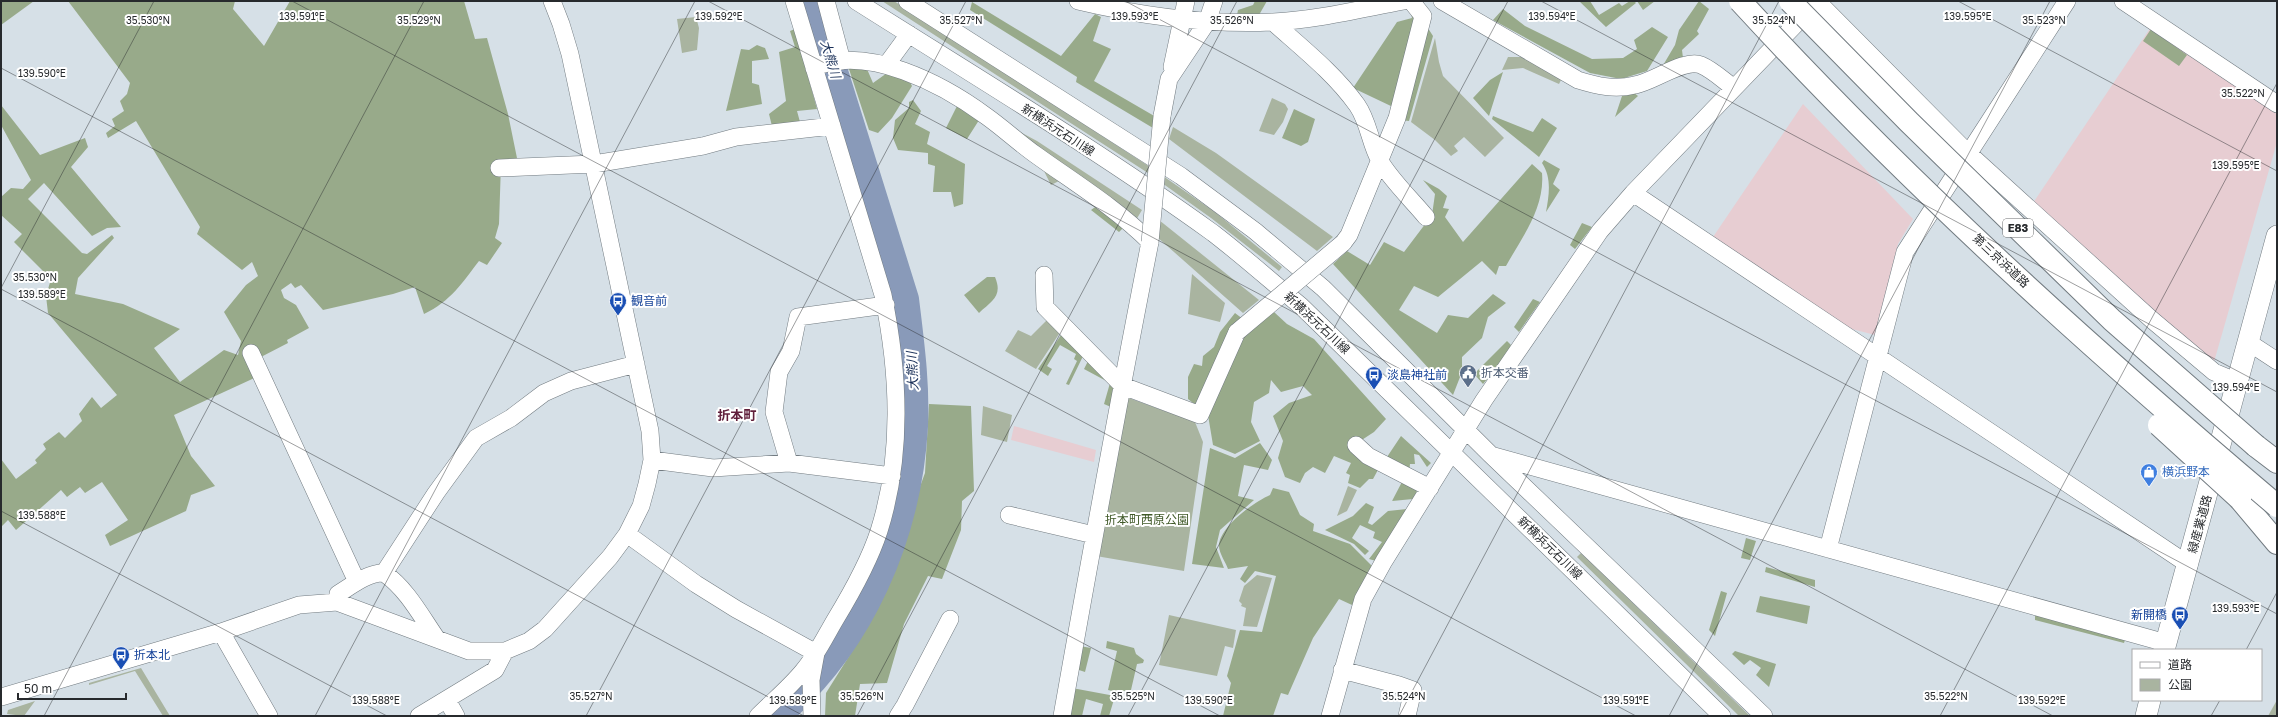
<svg xmlns="http://www.w3.org/2000/svg" width="2278" height="717" viewBox="0 0 2278 717" font-family="'Golos Text','Noto Sans JP',sans-serif">
  <rect width="100%" height="100%" fill="#d6e0e7"/>
  <path fill="#e7cdd2" d="M2151,27L2277,111V142L2214,362L2167,325L2033,203Z
    M1803,104L1913,219L1898,244L1875,335L1848,328L1713,237Z
    M1014,426L1096,450L1094,462L1011,440Z"/>
  <path fill="#a9b4a0" d="M882,1H894L1150,167L1215,212L1282,267L1279,271L1211,218L1148,173Z
    M696,17L699,28L697,50L682,53L677,19Z
    M1435,38L1439,62L1443,76L1504,138L1485,157L1464,137L1454,146L1458,151L1451,156L1435,140L1411,122Z
    M1508,57H1521L1563,76L1559,84L1523,68L1502,70Z
    M1272,98L1285,104L1288,109L1283,122L1274,135L1259,131Z
    M1007,125L1037,141L1142,210L1136,220Z
    M1173,127L1216,153L1333,237L1317,251L1169,139Z
    M1046,168L1061,180L1051,185L1044,171Z
    M1159,220L1259,300L1243,313L1157,237Z
    M1192,274L1225,303L1220,322L1188,314Z
    M1048,319L1061,331L1036,369L1005,351L1018,330L1031,336Z
    M1126,397L1195,422L1203,442L1184,571L1096,556Z
    M983,406L1012,415L1007,442L981,435Z
    M1348,486L1357,490L1347,511L1337,516Z
    M1581,553L1750,716H1739L1577,557Z
    M1257,575L1272,578L1257,627L1243,626L1246,608L1241,606L1242,604L1239,601L1244,586Z
    M1169,615L1236,630L1233,648L1225,646L1217,676L1159,665Z
    M141,668L170,716H163L135,671L89,685V683Z
    M2277,700V716H2268Z
    M35,701L24,716L7,714L8,710Z"/>
  <path fill="#98aa8a" d="M1,1H34L1,25Z
    M68,1H235L233,9L264,46L290,1H464L475,39L487,38L508,114L518,163L501,164L499,224L495,238L502,243L487,265L479,261C462,283 451,301 424,314L415,287L393,294L323,310L301,285L295,288L291,283L281,290L284,298L296,305L309,328L287,340L288,343L259,358L265,373L174,415L191,456L215,486L191,495L186,511L110,546L105,535L128,520L102,482L85,493L80,487L67,497L61,490L16,530L8,520L1,527V459L16,479L37,463L35,460L46,449L43,444L59,432L65,438L82,421L79,414L92,397L101,408L117,395L48,313L46,296L51,279L14,242L22,234L1,215V197L11,188L23,189L31,180L1,125V105L40,155L85,138L88,147L71,167L121,227L107,228L92,236L44,183L28,199L82,253L87,254L112,235L114,238L78,278L75,294L123,304L180,329L154,348L180,382L224,350L238,355L241,341L224,312L246,285L258,276L252,262L242,270L197,234L200,227L136,121L108,138L106,133L115,126L112,119L124,111L120,101L127,94L130,83Z
    M1255,1H1267L1259,15H1237L1238,10L1253,5Z
    M1579,1H1590L1599,15L1619,3L1622,6L1630,1H1634L1636,3L1606,27Z
    M1637,1H1655L1643,10Z
    M1699,1L1709,9L1697,31L1699,34L1682,50L1683,58L1662,67L1675,45L1679,30Z
    M972,2L1061,56L1095,14L1101,17L1093,41L1111,49L1094,81L1156,117L1153,128L1076,82L1077,77L970,10Z
    M1503,9L1525,26L1592,59L1623,58L1637,49L1634,40L1652,27L1668,37L1647,71L1621,79L1590,73L1493,20Z
    M1410,10L1418,18L1393,107L1353,88L1397,22L1412,18Z
    M1424,22L1433,36L1409,121L1400,120Z
    M795,29L817,109L797,111L800,122L772,126L769,114L786,101L779,52L795,47L790,31Z
    M2151,29L2187,55L2179,66L2143,41Z
    M757,45L765,48L769,59L752,61V83L759,85L762,104L726,111L741,49L749,50Z
    M848,66L867,69L873,83L887,73L910,82L912,86L892,118L878,133L869,130Z
    M1503,72L1489,116L1473,98L1490,80Z
    M1633,92L1638,96L1615,117L1622,96Z
    M913,100L921,111L915,124L930,132L927,144L965,164L963,204L954,207L951,192H933L935,166L928,164V153L898,150L893,138L895,120L909,108V102Z
    M958,104L981,117L967,139L946,128Z
    M1294,109L1315,119L1308,142L1301,146L1282,138Z
    M1493,116L1533,132L1542,118L1557,128L1539,157L1492,119Z
    M1544,160L1560,169L1553,184L1560,190L1546,212C1549,195 1552,178 1542,163Z
    M1532,164L1542,173C1545,208 1522,237 1506,266H1499L1496,275L1482,261L1438,297L1414,286L1399,310L1437,333L1448,315L1468,318L1493,294L1506,303L1488,317L1482,338L1462,357V372L1453,395L1333,264L1347,251L1370,265L1384,242L1404,252L1432,215L1435,194L1423,180L1439,189L1447,196L1443,208L1449,209L1445,217L1463,242Z
    M1098,205L1126,225L1119,232L1091,210Z
    M1582,223L1592,227L1575,249L1570,245Z
    M987,277H995C1003,296 992,301 979,313L964,295Z
    M1533,299L1540,302L1519,332L1514,327Z
    M1274,312L1287,324L1314,339L1386,419L1374,432L1351,447L1379,468L1373,479H1369L1360,488L1348,483L1350,475L1346,473L1351,463L1334,456L1325,473L1313,467L1305,473L1300,483L1285,477L1278,458L1283,441L1273,416L1289,403L1312,395L1303,386L1281,392L1271,380L1269,393L1254,402L1251,422L1260,441L1235,454L1213,445L1208,415L1188,399V377L1194,364L1202,366L1203,356L1214,347L1220,332L1235,313L1252,326Z
    M1061,335L1084,354L1069,385L1066,384L1077,361L1074,359L1076,354L1060,345L1047,366L1052,369L1048,376L1038,369Z
    M1507,341L1511,345L1503,360L1483,384L1474,374Z
    M1089,359L1117,385L1111,407L1104,404L1110,383L1084,369Z
    M929,404L971,406L974,491L962,501L961,530L942,579L928,576L904,624L887,683L860,684L855,716H825L826,693L871,621L925,473Z
    M1401,436L1431,463L1427,467L1419,455L1414,454L1415,464H1410L1409,473L1385,460Z
    M1260,443L1272,460L1268,470L1244,465L1238,496L1254,500L1220,530L1216,547L1224,568L1192,564L1210,448L1235,458Z
    M1403,480L1419,487L1413,499L1392,501Z
    M1273,488L1289,492L1300,515L1314,524L1313,531L1350,544L1372,566L1352,605L1339,599L1313,638L1288,695L1281,693L1273,716H1223L1231,683L1227,676L1240,630L1262,632L1276,576L1255,571L1245,583L1240,579L1248,566L1228,569C1226,563 1219,553 1219,546C1219,527 1254,502 1270,495Z
    M1366,503L1374,507L1368,523L1372,525L1388,511L1407,509L1376,561L1369,559L1382,542L1373,538L1375,532L1360,525L1352,538L1369,551L1365,555L1354,544L1325,530L1353,516Z
    M1746,538L1756,541L1750,560L1741,558Z
    M1766,567L1815,580V587L1765,572Z
    M1721,591L1727,593L1715,636L1709,630Z
    M1760,596L1810,606L1807,624L1756,612Z
    M2035,613L2126,637L2124,643L2035,620Z
    M1107,641L1134,648L1136,654L1144,660L1143,663L1137,664L1131,690L1117,692L1108,690L1117,651L1106,648Z
    M1080,646L1091,648L1085,672L1076,669Z
    M1735,651L1776,664L1769,687L1756,675L1761,668L1750,660L1744,665L1732,654Z
    M1072,688L1115,696L1109,716H1100L1103,704L1086,699L1082,716H1067Z"/>
  <g fill="none" stroke-linecap="round" stroke-linejoin="round">
    <path stroke="#899ab9" stroke-width="26" d="M778,716C862,644 909,535 915,426C917,383 911,341 906,299L813,1"/>
    <g stroke="#727b81" stroke-width="18">
      <path id="minor" d="M826,1L842,61
        M856,1C976,77 1098,150 1213,233C1243,256 1272,282 1301,306L1722,716
        M907,1L1181,176L1255,231L1323,288L1491,455L1764,716
        M1078,1C1141,16 1207,25 1273,22C1317,20 1361,9 1404,1
        M1442,1L1578,80C1597,86 1615,90 1635,85C1653,82 1685,58 1701,65C1713,70 1724,81 1734,88
        M1817,1L1968,153L2151,319L2214,372L2238,382
        M2123,1L2277,104
        M1273,22C1302,48 1334,73 1357,105C1369,122 1370,144 1380,161C1391,180 1412,200 1426,217
        M887,64L909,34
        M1172,67L1186,1
        M814,68C866,43 944,85 986,116C1003,128 1019,143 1036,155C1075,183 1116,208 1150,242C1119,399 1090,558 1062,716
        M1162,116L1169,79L1207,22L1214,1
        M499,168L594,164L703,146L736,137L832,126
        M1633,193L2189,565
        M1343,243L1349,235L1397,118L1423,16L1411,1
        M1044,275L1045,307L1123,386L1200,415L1237,332
        M2248,342L2277,361
        M251,353L357,582
        M1356,445L1368,456L1430,488
        M1494,456L2166,643
        M652,460L713,468L789,463L892,476
        M789,463L774,412L779,372L791,351L798,317L886,305
        M1009,515L1094,535
        M627,534L696,584L736,609L816,653L811,680L812,716
        M1828,549L1905,252L2067,1
        M384,573C407,589 421,616 437,639
        M337,602L338,594C351,586 369,572 384,573L436,493L476,438L511,418L544,393L571,381L636,364
        M221,632L269,716
        M1342,670L1399,685L1413,690L1407,716
        M1,697L221,632L299,605L337,602L469,651H505L529,641L545,629L610,557L627,534L641,506L647,484L652,460L650,431L570,54L561,24L552,1
        M447,700L456,716
        M419,716L495,670L505,651
        M758,716C773,701 790,687 803,671C816,656 825,637 835,620C852,592 869,562 879,531C903,455 899,372 883,295L794,1
        M898,716L905,705L950,619
        M1330,716L1363,599L1384,561L1484,400L1600,231L1633,193L1818,1"/>
    </g>
    <g stroke="#727b81" stroke-width="22">
      <path id="major" d="M2164,650L2277,236
        M2146,716L2150,700"/>
    </g>
    <g stroke="#727b81" stroke-width="24">
      <path id="highway" d="M2256,446L2277,462
        M2240,499L2277,543"/>
    </g>
    <use href="#minor" stroke="#fff" stroke-width="17"/>
    <use href="#major" stroke="#fff" stroke-width="21"/>
    <use href="#highway" stroke="#fff" stroke-width="22"/>
    <g stroke="#727b81" stroke-width="18" stroke-linecap="butt">
      <path id="minor-bridge" d="M1150,242L1162,116
        M1237,332L1343,243"/>
    </g>
    <g stroke="#727b81" stroke-width="24" stroke-linecap="butt">
      <path id="highway-bridge" d="M1740,1C1906,182 2089,347 2277,506
        M1790,1L1909,122L2112,320L2256,446
        M2159,425L2240,499"/>
    </g>
    <use href="#minor-bridge" stroke="#fff" stroke-width="17"/>
    <use href="#highway-bridge" stroke="#fff" stroke-width="22"/>
  </g>
  <path fill="none" stroke="#272a2d" stroke-width="1" stroke-opacity="0.45" d="M292,1L1636,716M708,1L2053,716M1125,1L2277,614M1541,1L2277,392M1958,1L2277,171M1,68L1220,716M1,288L154,1M1,289L804,716M1,511L387,716M2246,650L2277,592M44,716L424,1M315,716L695,1M586,716L966,1M857,716L1237,1M1128,716L1508,1M1399,716L1779,1M1669,716L2050,1M1940,716L2277,83M2211,716L2220,700"/>
  <defs>
    <g id="bus-pin" transform="scale(0.9)"><path d="M0 17L-7.5 6A9.5 9.5 0 1 1 7.5 6Z" fill="#1a4fb4" stroke="#fff"/><path d="M-5-6H5V4H4V6H2V4H-2V6H-4V4H-5ZM-3.5-4V0h7V-4ZM-3.5 1.2v1.5H-2V1.2ZM2 1.2v1.5H3.5V1.2Z" fill="#fff"/></g>
    <g id="civic-pin" transform="scale(0.9)"><path d="M0 17L-7.5 6A9.5 9.5 0 1 1 7.5 6Z" fill="#5c6f8a" stroke="#fff"/><path d="M-.6-6.5H3V-4.5H.6V-3L4-1V1h2V6H-6V1h2V-1L-.6-3ZM-1.2 2.5V6h2.4V2.5Z" fill="#fff"/></g>
    <g id="shop-pin" transform="scale(0.9)"><path d="M0 17L-7.5 6A9.5 9.5 0 1 1 7.5 6Z" fill="#3f7fe0" stroke="#fff"/><path d="M-5-2.5h2.3a2.7 3.5 0 0 1 5.4 0H5L5.5 6h-11ZM-1.5-2.5h3a1.5 2.3 0 0 0-3 0Z" fill="#fff"/></g>
  </defs>
  <g fill-rule="evenodd">
    <use href="#bus-pin" x="618" y="301"/>
    <use href="#civic-pin" x="1468" y="373"/>
    <use href="#bus-pin" x="1374" y="375"/>
    <use href="#shop-pin" x="2149" y="472"/>
    <use href="#bus-pin" x="2180" y="615"/>
    <use href="#bus-pin" x="121" y="655"/>
  </g>
  <g text-anchor="middle" stroke-width="4" stroke-linejoin="round" paint-order="stroke">
    <rect fill="#fff" stroke="#686a6c" stroke-width="1" x="2003" y="219" width="30" height="18" rx="3"/>
    <g font-size="11" font-weight="bold" fill="#272a2d">
      <text x="2018" y="232">E83</text>
    </g>
    <g font-size="12" fill="#272a2d" stroke="#fff">
      <text transform="translate(1058 130) rotate(33)" y="4">新横浜元石川線</text>
      <text transform="translate(2001 261) rotate(43)" y="4">第三京浜道路</text>
      <text transform="translate(1317 323) rotate(43)" y="4">新横浜元石川線</text>
      <text transform="translate(2200 524) rotate(-75)" y="4">緑産業道路</text>
      <text transform="translate(1550 548) rotate(44)" y="4">新横浜元石川線</text>
    </g>
    <g font-size="12" fill="#164399" stroke="#fff" text-anchor="start">
      <text x="631" y="305">観音前</text>
      <text x="1387" y="379">淡島神社前</text>
      <text x="2167" y="619" text-anchor="end">新開橋</text>
      <text x="134" y="659">折本北</text>
    </g>
    <g font-size="12" fill="#4e5e75" stroke="#fff" text-anchor="start">
      <text x="1481" y="377">折本交番</text>
    </g>
    <g font-size="12" fill="#366cbe" stroke="#fff" text-anchor="start">
      <text x="2162" y="476">横浜野本</text>
    </g>
    <g font-size="12" fill="#415a29" stroke="#fff">
      <text x="1147" y="524">折本町西原公園</text>
    </g>
    <g font-size="13" font-style="italic" fill="#182e57" stroke="#fff">
      <text transform="translate(831 59) rotate(73)" y="5">大熊川</text>
      <text transform="translate(912 371) rotate(-93)" y="5">大熊川</text>
    </g>
    <g font-size="13" font-weight="bold" fill="#601f3b" stroke="#fff">
      <text x="737" y="420">折本町</text>
    </g>
  </g>
  <g font-size="10" text-anchor="middle" fill="#272a2d" stroke="#fff" stroke-width="4" stroke-linejoin="round" paint-order="stroke">
    <text x="302" y="20">139.591°E</text>
    <text x="719" y="20">139.592°E</text>
    <text x="1135" y="20">139.593°E</text>
    <text x="1552" y="20">139.594°E</text>
    <text x="1968" y="20">139.595°E</text>
    <text x="148" y="24">35.530°N</text>
    <text x="419" y="24">35.529°N</text>
    <text x="1232" y="24">35.526°N</text>
    <text x="2044" y="24">35.523°N</text>
    <text x="961" y="24">35.527°N</text>
    <text x="1774" y="24">35.524°N</text>
    <text x="42" y="77">139.590°E</text>
    <text x="2243" y="97">35.522°N</text>
    <text x="2236" y="169">139.595°E</text>
    <text x="35" y="281">35.530°N</text>
    <text x="42" y="298">139.589°E</text>
    <text x="2236" y="391">139.594°E</text>
    <text x="42" y="519">139.588°E</text>
    <text x="2236" y="612">139.593°E</text>
    <text x="591" y="700">35.527°N</text>
    <text x="862" y="700">35.526°N</text>
    <text x="1133" y="700">35.525°N</text>
    <text x="1404" y="700">35.524°N</text>
    <text x="1946" y="700">35.522°N</text>
    <text x="376" y="704">139.588°E</text>
    <text x="793" y="704">139.589°E</text>
    <text x="1209" y="704">139.590°E</text>
    <text x="1626" y="704">139.591°E</text>
    <text x="2042" y="704">139.592°E</text>
  </g>
  <rect width="2278" height="717" fill="none" stroke="#272a2d" stroke-width="4"/>
  <rect x="2132" y="649" width="130" height="52" fill="#ffffff" stroke="#a9aaab"/>
  <rect x="2140" y="662" width="20" height="6" fill="#ffffff" stroke="#a9aaab"/>
  <text x="2168" y="669" font-size="12" fill="#272a2d">道路</text>
  <rect x="2140" y="679" width="20" height="12" fill="#a9b4a0" stroke="#a9aaab"/>
  <text x="2168" y="689" font-size="12" fill="#272a2d">公園</text>
  <path d="M18 693v6h108v-6" fill="none" stroke="#272a2d" stroke-width="2"/>
  <text x="24" y="693" font-size="12" fill="#272a2d" stroke="#ffffff" stroke-width="3" paint-order="stroke">50 m</text>
</svg>
